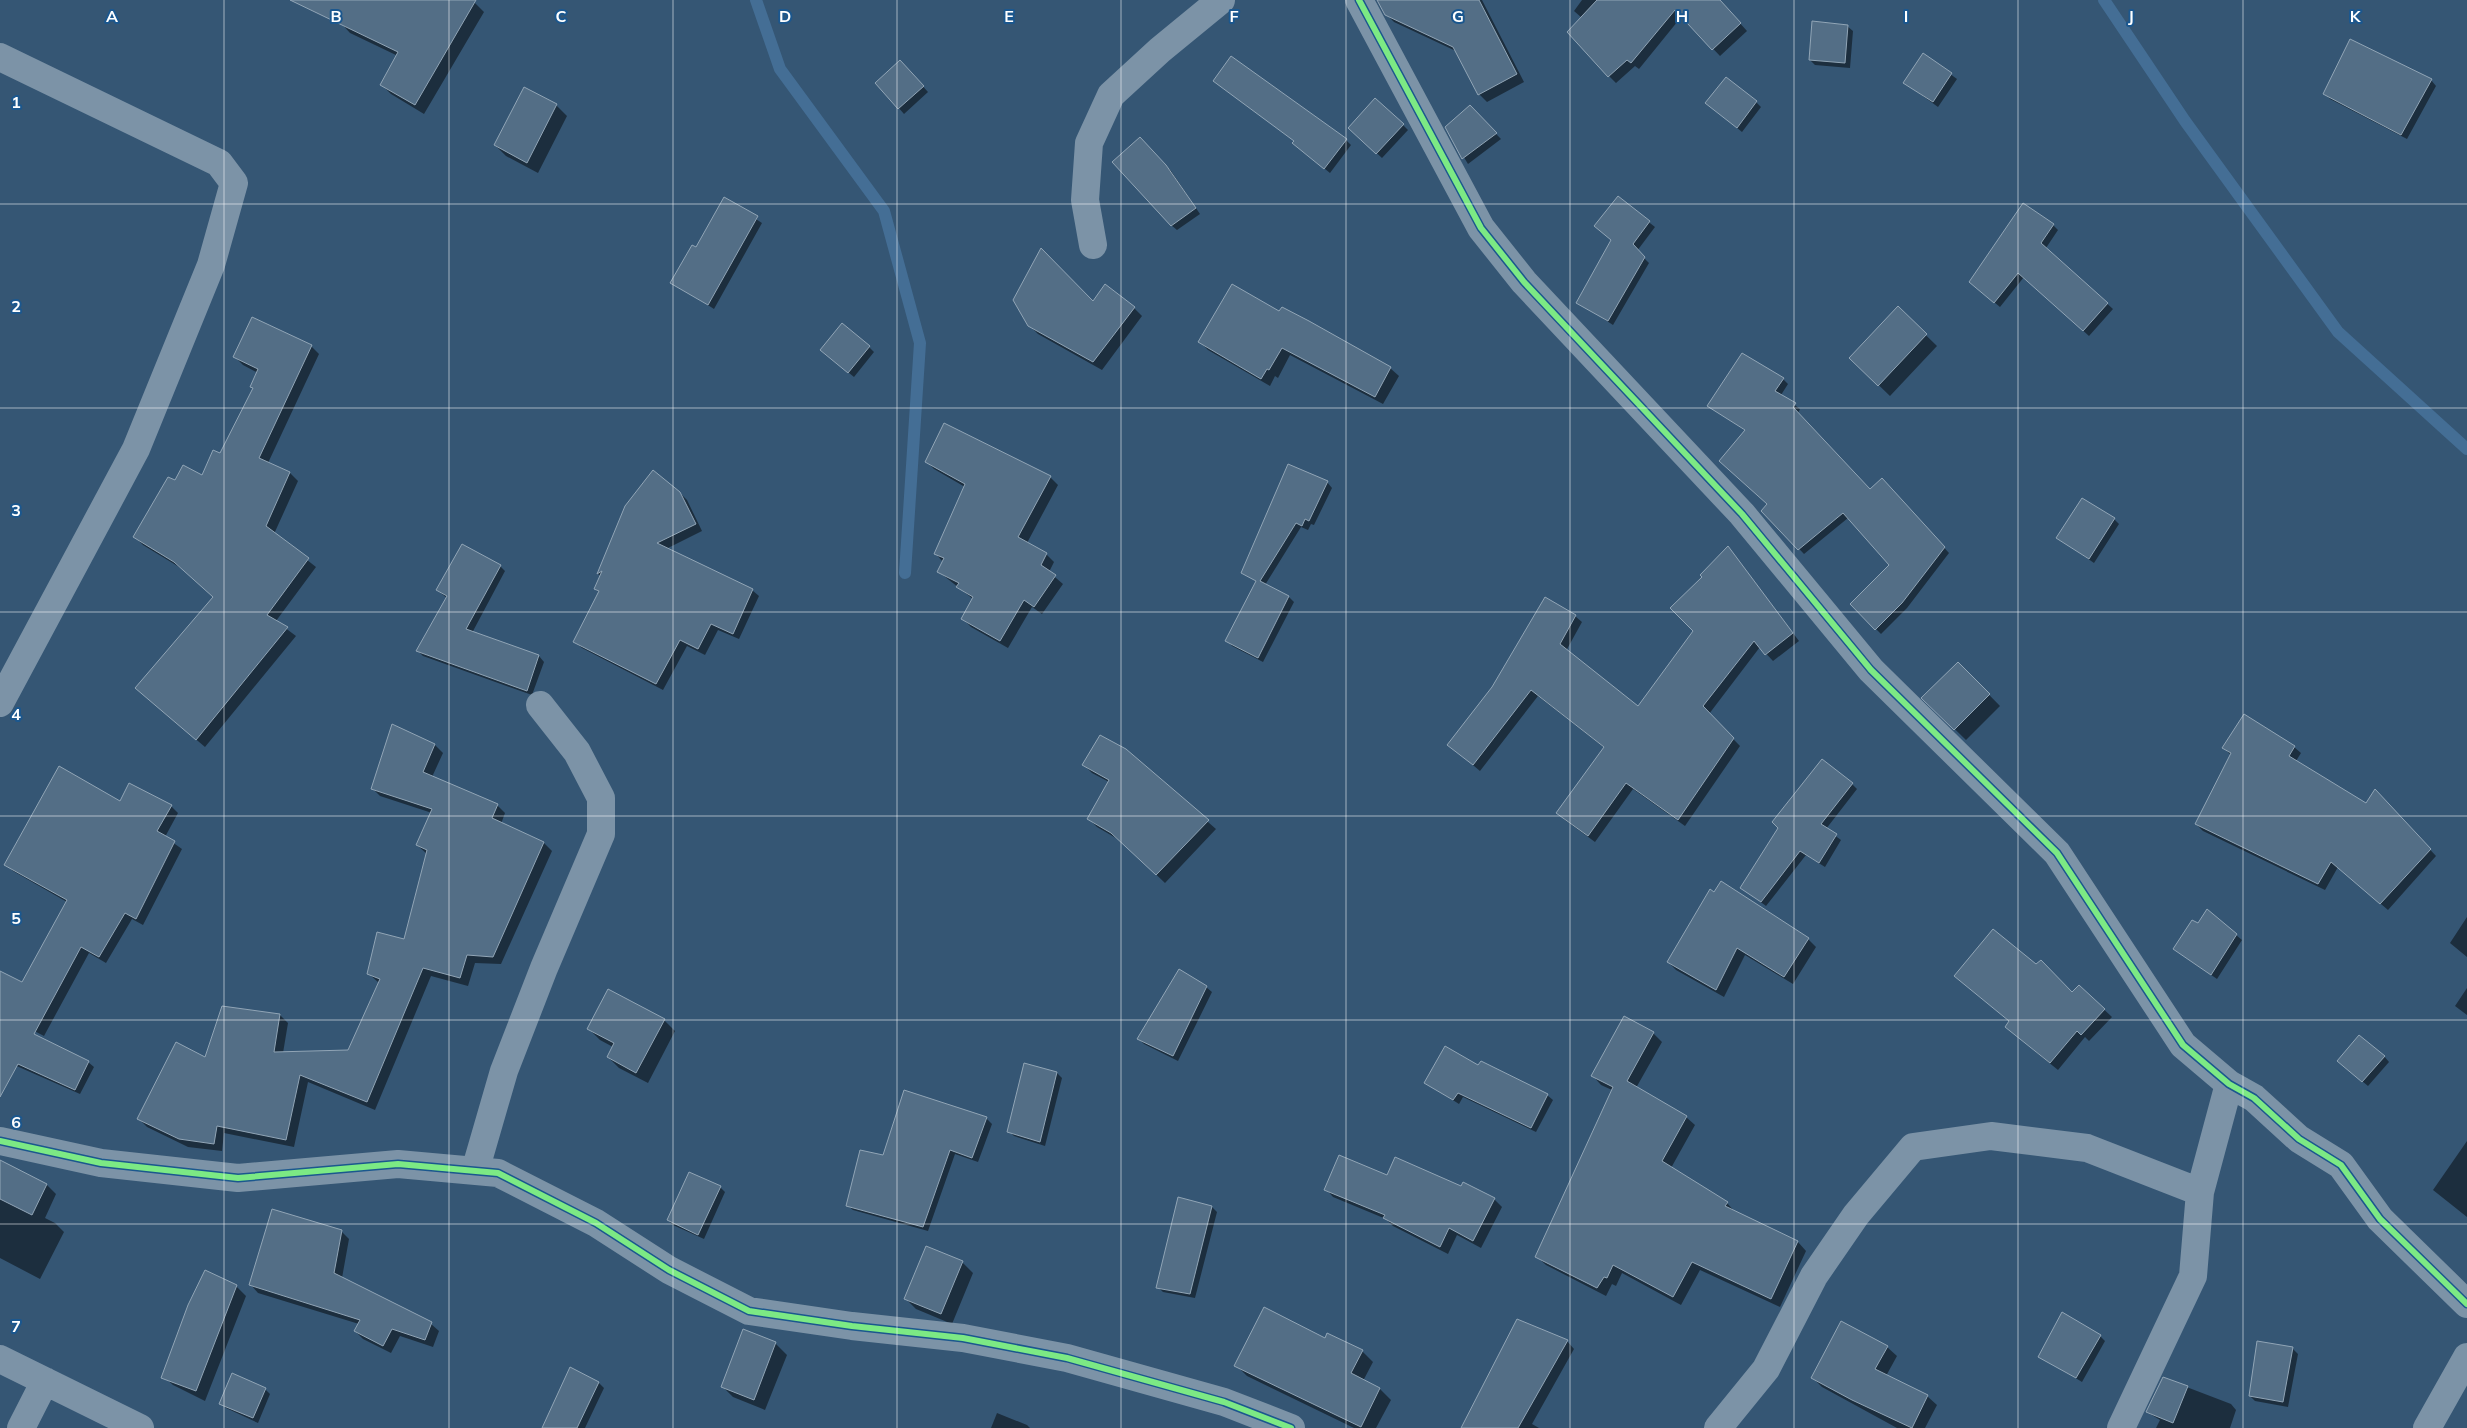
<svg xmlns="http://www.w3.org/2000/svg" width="2467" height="1428" viewBox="0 0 2467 1428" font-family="Mulish,sans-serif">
  <rect width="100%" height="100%" fill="#355674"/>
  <path fill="#0007" d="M350,0H472L484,12L424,114L391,94L382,85L398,56L350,33L341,23Z
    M1378,0H1482L1524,82L1487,102L1479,94L1458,52L1394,22L1386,14Z
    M1582,0H1719L1747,31L1720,56L1682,16L1639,69L1635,66L1616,83L1609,76L1582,18L1574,11Z
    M1847,26L1853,31L1850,68L1815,65L1810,60Z
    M1924,55L1957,79L1938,107L1905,83Z
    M905,67L928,92L904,114L877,83Z
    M2431,80L2436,86L2407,139L2330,99L2325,93Z
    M525,89L556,105L567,116L538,173L506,156L495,145Z
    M1756,102L1761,107L1742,132L1707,103Z
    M1470,107L1501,139L1468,164L1446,128Z
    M1403,125L1408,130L1382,158L1355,133Z
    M1140,139L1171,171L1200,214L1177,230L1171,225Z
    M1346,140L1351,145L1330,173L1293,143Z
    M1618,198L1655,227L1637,251L1649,263L1613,325L1578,302L1612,241Z
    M725,199L762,223L714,309L672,282L697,249Z
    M2053,225L2058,230L2046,248L2113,309L2089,336L2024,277L2000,307L1970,282Z
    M1094,303L1134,308L1142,316L1102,370L1038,334L1029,325Z
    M1282,308L1390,368L1399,376L1383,404L1290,355L1278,378L1275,376L1270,386L1208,350L1200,342L1280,313Z
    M1898,308L1937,346L1890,396L1862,369Z
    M311,346L319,354L268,463L290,473L298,481L274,534L316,567L276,621L296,636L205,747L145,696L214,597L184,570L143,545L135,537L176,482L203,477L220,454L254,389L252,387L258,373L243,365L235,357Z
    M869,347L874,352L854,377L827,355Z
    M1783,379L1788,384L1781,395L1800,409L1798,413L1870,490L1887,485L1949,553L1907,608L1881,634L1852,605L1891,565L1848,518L1804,554L1763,511L1769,505L1746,431L1708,405Z
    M945,425L1050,477L1058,485L1027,543L1046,554L1054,562L1049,572L1063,584L1042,614L1032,607L1008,648L971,627L963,619L973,599L939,572L943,562L936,554L965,487L934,469L926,461Z
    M1327,482L1332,488L1314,525L1311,524L1308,530L1301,527L1265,585L1289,597L1294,602L1263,662L1232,646L1227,640L1257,582L1243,572Z
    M679,492L687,500L702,531L666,549L752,590L759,596L739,639L718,630L705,655L687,646L663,690L582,648L575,642L600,593L595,589L601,576L598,574L626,507Z
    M2114,519L2119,524L2094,563L2058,538Z
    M1734,555L1799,641L1773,661L1760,647L1709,714L1740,746L1685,826L1633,789L1595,842L1565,820L1558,813L1605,748L1538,696L1480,771L1449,745L1575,616L1582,622L1566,651L1638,708L1694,631Z
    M500,566L505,571L472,633L539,656L544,662L532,695L423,656L418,651L447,598L437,590Z
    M1958,663L2000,706L1966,740L1923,698Z
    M393,726L435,745L443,753L432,777L497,805L505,813L501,824L544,843L552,851L501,964L475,963L468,986L431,976L375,1110L308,1082L294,1147L224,1133L222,1151L188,1147L147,1127L139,1119L206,1059L280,1015L288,1023L283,1053L349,1051L379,983L369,974L405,940L427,854L417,845L432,813L380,796L372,788Z
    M2294,747L2301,753L2296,761L2367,805L2381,797L2436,856L2388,910L2338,867L2325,890L2203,831L2196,824L2231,755L2224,748Z
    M1125,750L1216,829L1165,883L1121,841L1097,827L1089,819L1109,782L1092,773L1084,765Z
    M1852,784L1857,789L1826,829L1841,840L1825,867L1806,855L1766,906L1742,888Z
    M121,802L171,806L178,813L165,837L182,849L143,925L132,919L106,963L89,953L44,1036L0,1013V972L23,982L67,902L13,871L6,864Z
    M1710,891L1808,939L1816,947L1793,984L1745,955L1724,997L1676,970L1668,962Z
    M2467,917V957L2450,943Z
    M2236,935L2242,940L2217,979L2174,949Z
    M1964,983L2072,994L2079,986L2112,1017L2089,1041L2085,1037L2058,1070L2014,1034L2006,1027L2010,1022Z
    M1206,987L1212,992L1178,1061L1144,1044L1139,1039Z
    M2467,988V1015L2455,1006Z
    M1625,1018L1653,1033L1662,1042L1636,1088L1686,1117L1695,1125L1671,1168L1727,1203L1735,1212L1798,1242L1806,1251L1780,1307L1700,1270L1681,1305L1622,1273L1616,1286L1612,1284L1606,1296L1546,1265L1537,1257L1612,1090L1601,1085L1593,1076Z
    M664,1020L675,1031L648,1083L619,1068L608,1057L613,1047L600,1040L589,1029Z
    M0,1051L88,1062L94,1067L80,1094L3,1060L0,1056Z
    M2384,1056L2389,1062L2368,1086L2344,1066Z
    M1479,1067L1547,1095L1553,1100L1536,1132L1463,1097L1459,1104L1426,1083Z
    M1057,1073L1062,1078L1045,1146L1014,1136L1009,1131Z
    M986,1118L992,1124L978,1162L955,1154L928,1231L853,1210L847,1205L884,1157Z
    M2467,1141V1217L2433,1190Z
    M0,1161L47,1185L56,1194L45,1218L55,1223L64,1232L40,1279L0,1258Z
    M1388,1177L1462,1188L1494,1199L1502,1207L1481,1248L1457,1235L1448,1254L1393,1226L1386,1219L1333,1197L1326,1189Z
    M720,1187L725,1192L704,1239L673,1225L668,1220Z
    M1212,1207L1217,1212L1195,1298L1163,1292L1158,1287Z
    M341,1231L349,1239L342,1278L431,1324L439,1331L433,1347L400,1336L391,1353L363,1339L355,1331L359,1324L258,1293L251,1285Z
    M962,1262L973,1273L952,1324L916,1309L905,1298Z
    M236,1286L246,1296L205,1401L173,1385L163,1376Z
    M743,1331L776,1344L787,1355L765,1410L733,1397L722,1386Z
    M2100,1336L2105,1341L2082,1382L2040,1356Z
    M1325,1340L1362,1351L1373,1362L1363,1381L1380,1389L1391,1400L1376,1428H1354L1247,1376L1236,1365Z
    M1567,1341L1574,1349L1532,1424L1539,1428H1463Z
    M1887,1347L1897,1356L1886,1376L1927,1396L1937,1405L1925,1428H1897L1822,1387L1813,1378Z
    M2292,1348L2298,1354L2288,1407L2255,1401L2250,1396Z
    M571,1369L599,1383L604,1388L585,1428H543Z
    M2163,1378L2231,1404L2236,1410L2230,1428H2156L2160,1420L2147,1412Z
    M265,1389L270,1394L258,1423L226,1408L221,1403Z
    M997,1413L1027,1425L1030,1428H991Z"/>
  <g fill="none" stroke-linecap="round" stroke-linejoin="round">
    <path stroke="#446e95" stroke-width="12" d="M756,0L780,69L884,211L920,343L905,573
      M2104,0L2185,121L2338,332L2467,449"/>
  </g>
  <path fill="#536e86" stroke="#91a5b6" d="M290,0H476L415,105L380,85L398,52Z
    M1377,0H1479L1517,74L1478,95L1453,47L1385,15Z
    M1597,0H1720L1741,23L1712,50L1675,10L1631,63L1627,60L1608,77L1567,32Z
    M1812,21L1848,25L1845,63L1809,60Z
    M2350,39L2432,79L2401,135L2323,94Z
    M1923,53L1952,73L1933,102L1903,83Z
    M1231,56L1347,139L1324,169L1292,143L1294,141L1213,81Z
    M900,60L924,86L898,109L875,83Z
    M1726,77L1757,101L1737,128L1705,103Z
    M524,87L557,104L527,163L494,145Z
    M1375,98L1404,124L1376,154L1348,128Z
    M1470,105L1497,133L1462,159L1445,127Z
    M1140,137L1166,165L1196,208L1171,226L1112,162Z
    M1618,196L1650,221L1633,244L1645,257L1608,321L1576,303L1611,240L1594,226Z
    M724,197L758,216L708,305L670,283L692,245L696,247Z
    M2023,203L2054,224L2041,243L2108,303L2083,331L2018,273L1994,303L1969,282Z
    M1041,248L1093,301L1105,284L1135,307L1093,362L1028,326L1013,300Z
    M1232,284L1279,311L1282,307L1309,321L1391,367L1375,397L1282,348L1269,370L1267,369L1261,379L1198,342Z
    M1898,306L1927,334L1878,386L1849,358Z
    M252,317L312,345L259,458L290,472L266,526L309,558L267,615L288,627L196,740L135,688L213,597L174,562L133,537L168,477L175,480L183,465L202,475L213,450L220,453L253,388L250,387L258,369L233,357Z
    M842,323L870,346L848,373L820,350Z
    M1742,353L1784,378L1775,391L1796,403L1793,407L1870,489L1882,478L1945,547L1902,603L1875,630L1850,604L1889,565L1843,513L1798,550L1761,511L1767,504L1719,461L1745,430L1707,406Z
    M944,423L1051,476L1018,537L1047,553L1041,565L1056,575L1034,607L1024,600L1000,641L961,619L973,597L956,587L959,583L937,572L944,558L934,554L965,484L925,462Z
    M1288,464L1328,481L1309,521L1305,519L1302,526L1296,523L1260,581L1289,596L1258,658L1225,641L1256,581L1241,573Z
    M653,470L680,492L696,524L657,543L753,589L733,634L711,624L698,649L680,640L656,684L573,642L599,591L594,589L602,571L597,574L625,506Z
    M2082,498L2115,518L2089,559L2056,538Z
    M462,544L501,565L466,629L539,655L527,691L416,651L447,596L436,590Z
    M1728,546L1793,633L1765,655L1754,641L1703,706L1734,738L1678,820L1626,783L1588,836L1556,813L1604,747L1531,690L1473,765L1447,745L1492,687L1545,597L1576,615L1560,644L1638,706L1693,631L1670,608L1702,577L1700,575Z
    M1958,662L1990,694L1954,730L1921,698Z
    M2244,714L2295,746L2289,756L2366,803L2375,789L2431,849L2380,904L2331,862L2318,884L2195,824L2231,753L2222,748Z
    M392,724L435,744L423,772L498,804L492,818L544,842L493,957L467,955L460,978L423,968L367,1102L300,1075L286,1140L217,1126L214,1144L179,1139L137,1119L176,1042L205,1057L222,1006L280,1014L274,1052L348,1050L380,979L367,974L377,932L404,939L427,850L416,845L432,809L371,789Z
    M1100,735L1126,749L1209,820L1156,875L1111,833L1087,819L1109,780L1082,765Z
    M1822,759L1853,783L1821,824L1837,834L1819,863L1800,851L1761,902L1740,888L1778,828L1772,822Z
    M59,766L120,801L129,783L172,805L157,831L175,841L136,919L125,913L99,957L81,947L34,1034L89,1061L75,1090L18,1064L0,1097V971L22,982L67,900L4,865Z
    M1721,881L1809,938L1784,977L1737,948L1716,990L1667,962L1710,889L1714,892Z
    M2207,909L2237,934L2211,975L2173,949L2192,920L2198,923Z
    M1993,929L2036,964L2041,960L2072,992L2079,985L2105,1009L2081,1035L2077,1031L2050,1063L2005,1027L2009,1021L1954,976Z
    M1179,969L1207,986L1173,1056L1137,1039Z
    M608,989L665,1019L636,1073L607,1057L614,1043L587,1029Z
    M1624,1016L1654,1032L1627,1081L1687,1116L1662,1161L1728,1202L1725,1206L1798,1241L1771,1299L1692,1262L1673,1297L1613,1265L1607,1278L1604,1277L1597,1288L1535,1257L1613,1087L1591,1076Z
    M2359,1035L2385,1056L2362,1082L2337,1061Z
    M1445,1046L1478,1065L1481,1061L1548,1094L1531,1128L1458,1093L1453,1100L1424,1083Z
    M1024,1063L1057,1072L1040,1142L1007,1132Z
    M904,1090L987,1117L972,1158L950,1150L923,1227L846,1206L860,1150L883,1155Z
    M1339,1155L1387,1175L1395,1157L1461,1186L1463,1182L1495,1198L1473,1241L1449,1228L1440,1247L1383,1218L1385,1215L1324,1190Z
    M0,1160L47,1184L32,1215L0,1199Z
    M689,1172L721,1186L698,1235L667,1220Z
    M1178,1197L1212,1206L1190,1294L1156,1288Z
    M272,1209L342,1230L334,1273L432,1322L425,1340L392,1329L383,1346L354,1331L360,1320L249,1285Z
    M926,1246L963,1261L941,1314L904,1299Z
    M205,1270L237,1285L196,1391L161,1378L188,1305Z
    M1264,1307L1325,1338L1327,1333L1363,1350L1351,1373L1380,1388L1361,1427L1234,1366Z
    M2062,1312L2101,1335L2076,1378L2038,1357Z
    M1517,1319L1568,1340L1518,1428H1461Z
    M1841,1321L1888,1346L1875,1369L1928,1395L1912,1428L1852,1400L1811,1378Z
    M743,1329L776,1342L754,1400L721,1387Z
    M2257,1341L2293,1347L2283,1402L2249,1396Z
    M570,1367L599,1382L577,1428H542Z
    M232,1373L266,1388L253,1418L219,1404Z
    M2163,1377L2188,1386L2173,1423L2146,1412Z"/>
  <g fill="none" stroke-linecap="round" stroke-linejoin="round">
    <path stroke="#7c93a7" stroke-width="28" d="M1359,0L1481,228L1524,282L1742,514L1871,670L2057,853L2183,1045L2229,1084L2254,1098L2299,1139L2341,1165L2380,1219L2467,1304
      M0,57L219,163L234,183L211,265L136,449L0,703
      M1093,245L1085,200L1089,143L1111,95L1160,50L1221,0
      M0,1141L101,1163L238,1178L398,1164L498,1173L596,1223L669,1270L749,1311L852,1326L963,1338L1067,1358L1224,1402L1291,1428
      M475,1171L504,1071L544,968L601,834V798L577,752L540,705
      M0,1359L140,1428
      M21,1428L45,1381
      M1718,1428L1766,1369L1814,1276L1856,1215L1913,1147L1991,1136L2087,1148L2200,1192
      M2121,1428L2193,1276L2200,1192L2229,1084
      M2427,1428L2467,1357"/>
    <g stroke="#1b578e" stroke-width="9">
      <path id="cycleway" d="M1359,0L1481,228L1524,282L1742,514L1871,670L2057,853L2183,1045L2229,1084L2254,1098L2299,1139L2341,1165L2380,1219L2467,1304
        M0,1141L101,1163L238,1178L398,1164L498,1173L596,1223L669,1270L749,1311L852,1326L963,1338L1067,1358L1224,1402L1291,1428"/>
    </g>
    <use href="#cycleway" stroke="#7ce984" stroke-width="6"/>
  </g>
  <path fill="none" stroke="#fff" stroke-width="1" stroke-opacity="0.55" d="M224,0V1428M449,0V1428M673,0V1428M897,0V1428M1121,0V1428M1346,0V1428M1570,0V1428M1794,0V1428M2018,0V1428M2243,0V1428M0,204H2467M0,408H2467M0,612H2467M0,816H2467M0,1020H2467M0,1224H2467"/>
  <g font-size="16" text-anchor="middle" font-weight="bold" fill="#fff" stroke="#1b578e" stroke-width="4" stroke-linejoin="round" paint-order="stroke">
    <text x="112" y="22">A</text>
    <text x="336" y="22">B</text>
    <text x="561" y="22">C</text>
    <text x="785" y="22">D</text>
    <text x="1009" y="22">E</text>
    <text x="1234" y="22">F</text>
    <text x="1458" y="22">G</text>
    <text x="1682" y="22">H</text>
    <text x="1906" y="22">I</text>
    <text x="2131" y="22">J</text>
    <text x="2355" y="22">K</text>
    <text x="16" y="108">1</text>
    <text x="16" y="312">2</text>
    <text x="16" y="516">3</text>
    <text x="16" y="720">4</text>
    <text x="16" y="924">5</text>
    <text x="16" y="1128">6</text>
    <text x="16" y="1332">7</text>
  </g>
</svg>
